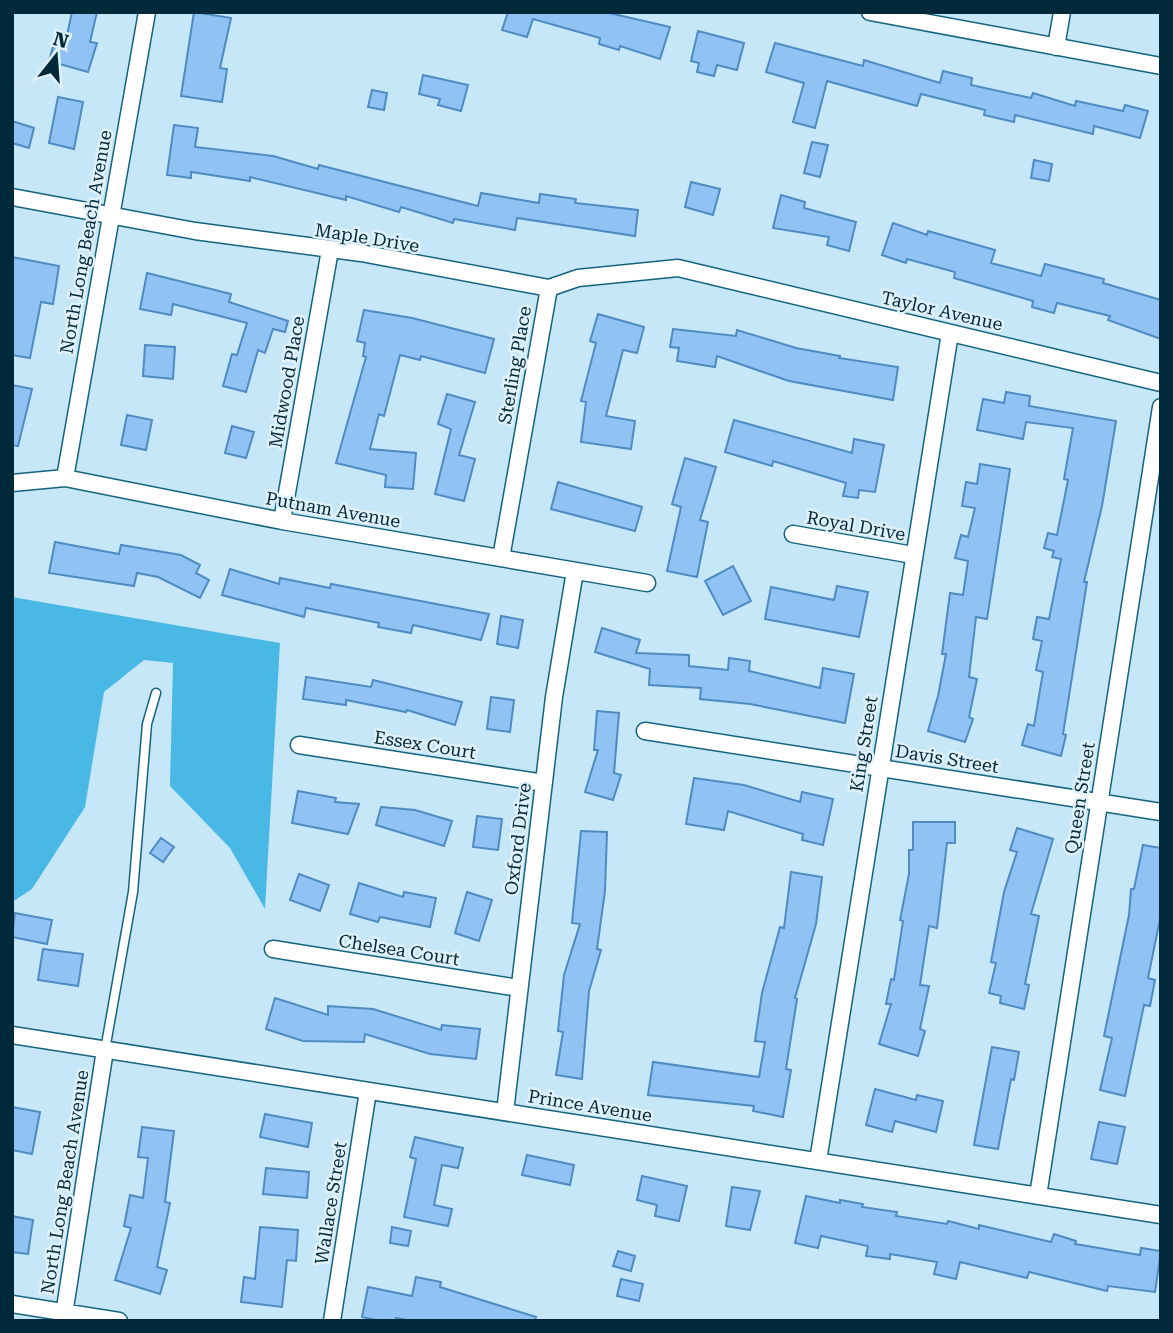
<svg xmlns="http://www.w3.org/2000/svg" width="1173" height="1333" viewBox="0 0 1173 1333" font-family="'Roboto Serif',serif">
  <rect width="100%" height="100%" fill="#c5e7f7"/>
  <path fill="#49b8e5" d="M12,597L280,643L265,909L230,848L170,786L173,663L144,660L104,692L85,807L32,889L12,902Z"/>
  <path fill="#90c3f4" stroke="#4f8bc3" stroke-width="2" d="M72,12H97L90,42L97,43L88,72L49,61L57,32L67,35Z
    M194,12L231,18L220,68L227,69L222,102L181,96Z
    M508,12H605L670,27L660,59L620,46L619,50L599,44L600,38L533,19L527,37L502,30Z
    M698,31L744,43L737,70L717,65L714,76L697,72L699,63L691,61Z
    M775,43L863,66L864,60L940,83L943,71L972,78L971,85L1031,98L1033,93L1075,106L1076,101L1123,111L1125,105L1148,111L1140,138L1094,126L1093,134L1015,115L1014,122L984,115L985,110L921,94L917,106L827,81L815,128L793,122L804,83L766,72Z
    M423,75L468,85L461,111L438,105L440,99L419,94Z
    M372,90L387,93L384,110L368,107Z
    M58,97L83,102L74,149L49,143Z
    M12,121L34,128L29,148L12,143Z
    M174,125L198,128L195,147L273,156L318,169L319,165L478,206L481,193L539,203L540,194L576,199L575,203L638,210L635,236L517,218L515,230L454,219L453,223L401,207L399,212L346,196V200L250,177V181L191,172V178L167,175Z
    M812,142L828,145L820,177L804,173Z
    M1034,160L1052,164L1049,181L1031,178Z
    M691,182L720,189L713,215L685,207Z
    M781,195L805,202L804,208L856,222L849,251L827,245L829,237L773,228Z
    M893,223L927,235L928,231L995,250L991,263L1041,276L1045,264L1104,279L1103,283L1161,300V339L1108,320L1110,316L1057,303L1054,313L1032,307L1033,301L954,278L955,272L907,259L906,263L882,255Z
    M12,257L59,266L53,304L41,302L30,358L12,355Z
    M147,273L231,294L229,302L288,321L285,332L273,329L265,353L258,350L246,392L223,386L232,354L237,355L247,323L173,304L171,315L140,309Z
    M364,310L412,318L494,339L485,373L421,356L420,360L400,355L384,416L379,414L370,449L416,453L413,489L385,487L386,475L336,463L366,357L363,356L365,343L357,341Z
    M598,314L644,327L637,353L623,350L606,416L635,421L631,449L581,442L586,402L581,401L596,343L590,341Z
    M673,329L736,336L737,330L796,348L840,356L839,358L898,367L893,400L789,381L717,356L715,367L677,361L679,348L670,347Z
    M145,345L175,347L173,379L143,376Z
    M12,385L32,389L18,446L12,445Z
    M1006,392L1030,396L1029,406L1116,421L1102,506L1084,582H1087L1063,734L1066,735L1061,756L1022,745L1028,724L1034,726L1043,672L1036,670L1042,641L1033,639L1037,617L1049,619L1061,559L1052,557L1054,551L1044,548L1048,533L1057,535L1068,480L1064,479L1073,428L1026,422L1023,439L977,430L983,399L1004,403Z
    M447,394L475,402L459,455L475,459L464,501L435,494L451,429L438,424Z
    M127,415L152,420L146,450L121,445Z
    M734,420L852,453L854,439L884,445L875,492L859,490L858,498L843,496L846,483L773,461L772,466L725,452Z
    M232,426L254,432L246,458L225,453Z
    M685,458L716,467L700,520L708,522L697,577L667,571L681,507L672,504Z
    M980,464L1010,469L987,619L976,617L969,677L977,679L969,717L973,719L965,742L928,731L938,696L946,654H942L950,593L963,595L968,561L955,558L961,535L968,537L975,508L962,506L966,482L977,484Z
    M558,482L642,507L635,531L551,509Z
    M55,542L119,554L121,545L181,555L200,565L196,573L209,580L200,598L158,577L137,573L134,586L49,573Z
    M733,566L751,601L723,615L705,581Z
    M230,569L279,584L280,578L330,588L331,584L489,614L481,640L413,625L411,633L378,627L379,623L306,608L304,617L222,595Z
    M837,586L868,592L859,637L765,619L771,587L834,600Z
    M501,616L523,620L518,648L497,644Z
    M602,628L640,640L636,653L689,655V666L728,670L729,658L750,661L749,671L820,688L823,668L854,674L845,723L750,704L700,699L701,688L649,685L650,669L595,652Z
    M306,677L371,687L373,680L462,702L455,725L407,710L406,712L346,700V705L303,699Z
    M491,697L514,700L510,732L487,729Z
    M597,711L619,713L614,773L621,775L613,800L585,792L598,750H594Z
    M694,778L744,785L800,802L802,792L833,799L823,845L802,840L803,834L728,811L724,830L686,824Z
    M298,791L336,798L335,802L359,804L348,834L292,823Z
    M381,807L415,810L452,821L444,846L376,825Z
    M477,816L502,819L498,850L473,847Z
    M913,822H955V843H947L937,928L929,926L920,985L929,986L920,1029L925,1031L918,1056L879,1044L891,1004H886L891,979L894,980L903,921L900,920L909,874V850H913Z
    M1017,828L1053,839L1031,914L1039,916L1025,984L1029,985L1024,1009L1000,1003L1001,996L989,993L996,963L991,962L1004,892L1017,852L1010,850Z
    M581,831L607,832L605,891L597,949L601,950L589,991L582,1079L556,1075L563,1032L558,1031L564,975L580,924L572,923Z
    M161,838L174,847L163,862L150,853Z
    M1143,845L1161,848V914L1148,978L1155,980L1150,1006L1144,1005L1125,1096L1100,1090L1112,1038L1104,1036L1129,915L1131,889H1134Z
    M791,872L822,877L816,924L795,998L797,999L786,1069L791,1070L783,1117L753,1111L754,1106L648,1095L653,1062L759,1077L765,1042L755,1041L762,993L780,927L784,928Z
    M299,874L329,885L320,911L290,900Z
    M359,883L403,897L404,892L436,898L430,927L380,917L378,922L350,914Z
    M467,892L492,900L479,941L455,933Z
    M15,913L52,920L47,944L12,937Z
    M43,949L83,954L78,986L38,980Z
    M275,998L328,1015V1006L373,1009L441,1030L442,1025L480,1029L476,1059L430,1054L365,1034L364,1042L303,1041L266,1029Z
    M992,1047L1019,1052L1014,1080L1011,1079L998,1149L974,1145Z
    M875,1089L916,1100L917,1095L943,1101L936,1132L895,1121L892,1132L866,1125Z
    M12,1107L40,1112L32,1154L12,1150Z
    M265,1114L312,1123L308,1147L260,1137Z
    M1099,1122L1125,1127L1117,1164L1091,1159Z
    M142,1127L174,1131L165,1202L170,1203L157,1267L167,1270L160,1294L115,1280L131,1228L124,1226L130,1195L143,1198L148,1158L138,1157Z
    M415,1137L463,1148L458,1168L442,1165L434,1205L452,1209L448,1226L404,1217L416,1159L410,1157Z
    M527,1155L574,1165L570,1185L522,1175Z
    M266,1168L309,1172L307,1198L263,1194Z
    M642,1176L687,1186L679,1221L655,1216L657,1205L637,1200Z
    M732,1187L760,1191L750,1230L726,1226Z
    M806,1196L840,1203V1200L863,1204L862,1207L897,1212L896,1216L947,1224L948,1221L979,1229V1225L1051,1242L1054,1234L1076,1241L1075,1244L1140,1255L1141,1248L1161,1251L1155,1292L1108,1286L1107,1291L1029,1272L1027,1278L960,1262L956,1279L934,1274L937,1262L890,1254V1259L866,1256L868,1246L821,1236L818,1248L795,1243Z
    M12,1216L33,1220L28,1254L12,1252Z
    M260,1227L298,1230L296,1261L287,1260L282,1307L241,1302L244,1277L255,1279Z
    M392,1227L411,1231L408,1246L390,1243Z
    M618,1251L635,1256L631,1271L613,1266Z
    M416,1277L441,1282L440,1287L536,1317L535,1321H412L396,1318V1321H380L362,1317L368,1287L412,1296Z
    M621,1279L643,1284L639,1301L617,1296Z"/>
  <g fill="none" stroke-linecap="round" stroke-linejoin="round">
    <g stroke="#15637f" stroke-width="11">
      <path id="lane" d="M105,1050L133,892L147,724L156,693"/>
    </g>
    <g stroke="#15637f" stroke-width="19">
      <path id="street" d="M870,12L1161,66
        M1056,47L1062,12
        M12,197L195,231L361,253L549,288L578,278L678,268L1161,383
        M65,478L147,12
        M12,483L65,478L282,521L647,583
        M282,521L330,250
        M793,534L913,555
        M501,558L549,288
        M645,731L1161,812
        M299,745L544,783
        M273,949L519,988
        M12,1035L1161,1215
        M505,1112L554,697L575,571
        M818,1161L950,333
        M1038,1196L1161,407
        M12,1304L119,1321
        M63,1321L105,1050
        M332,1321L368,1091"/>
    </g>
    <use href="#lane" stroke="#fff" stroke-width="8"/>
    <use href="#street" stroke="#fff" stroke-width="16"/>
  </g>
  <g text-anchor="middle" stroke-width="5" stroke-linejoin="round" paint-order="stroke">
    <g font-size="18" fill="#002939" stroke="#e0f1f9">
      <text transform="translate(367 238) rotate(9)" y="6">Maple Drive</text>
      <text transform="translate(86 242) rotate(-80)" y="6">North Long Beach Avenue</text>
      <text transform="translate(942 311) rotate(13)" y="6">Taylor Avenue</text>
      <text transform="translate(515 365) rotate(-80)" y="6">Sterling Place</text>
      <text transform="translate(287 382) rotate(-80)" y="6">Midwood Place</text>
      <text transform="translate(333 510) rotate(10)" y="6">Putnam Avenue</text>
      <text transform="translate(856 526) rotate(10)" y="6">Royal Drive</text>
      <text transform="translate(864 744) rotate(-81)" y="6">King Street</text>
      <text transform="translate(425 745) rotate(9)" y="6">Essex Court</text>
      <text transform="translate(947 759) rotate(9)" y="6">Davis Street</text>
      <text transform="translate(1080 798) rotate(-81)" y="6">Queen Street</text>
      <text transform="translate(518 839) rotate(-83)" y="6">Oxford Drive</text>
      <text transform="translate(399 950) rotate(9)" y="6">Chelsea Court</text>
      <text transform="translate(590 1106) rotate(9)" y="6">Prince Avenue</text>
      <text transform="translate(65 1182) rotate(-81)" y="6">North Long Beach Avenue</text>
      <text transform="translate(331 1203) rotate(-81)" y="6">Wallace Street</text>
    </g>
  </g>
  <rect width="1173" height="1333" fill="none" stroke="#002939" stroke-width="28"/>
  <g transform="translate(56 56) rotate(17)" stroke="#e0f1f9" stroke-width="5" paint-order="stroke">
  <path d="M0-5L12 26L0 18L-12 26Z" fill="#002939"/>
  <text y="-10" font-size="19" font-weight="bold" text-anchor="middle" fill="#002939">N</text>
  </g>
</svg>
